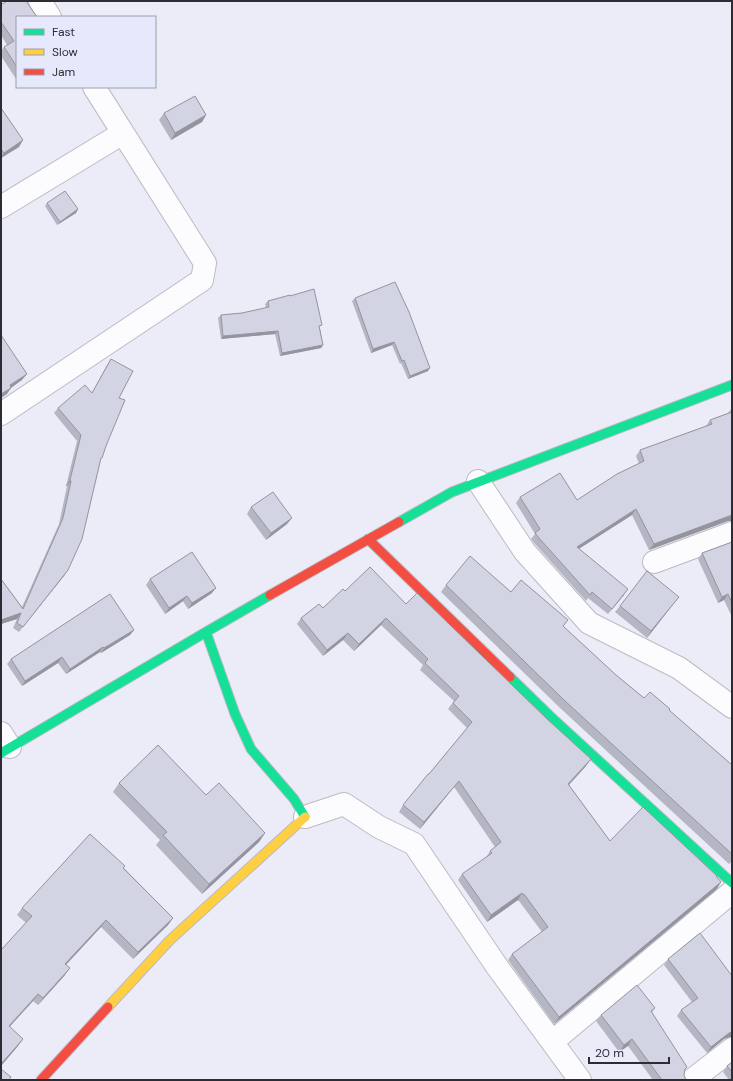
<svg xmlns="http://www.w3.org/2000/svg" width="733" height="1081" viewBox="0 0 733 1081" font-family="'DM Sans',sans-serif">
  <rect width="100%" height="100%" fill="#ebecf7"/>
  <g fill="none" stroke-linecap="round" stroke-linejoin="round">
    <g stroke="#bbbbc4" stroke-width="24">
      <path id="street" d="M40,1L50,17
        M1,207L123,133
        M1,414L202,280L205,263L94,87
        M478,481L525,552L589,623L679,668L732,707
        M654,562L732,533
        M1,733L10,747
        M305,817L344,804L379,827L414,844L498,968L580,1080
        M552,1042L732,892
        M692,1080L732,1049"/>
    </g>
    <g stroke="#bbbbc4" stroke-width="11">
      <path id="fast" d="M399,522L452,492L732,385
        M206,632L235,714L251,749L294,799L305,817
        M510,677L550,716L732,883
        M1,753L206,632L270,595"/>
    </g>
    <g stroke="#bbbbc4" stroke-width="11">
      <path id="slow" d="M108,1007L170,940L305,817"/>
    </g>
    <g stroke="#bbbbc4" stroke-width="11">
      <path id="jam" d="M368,539L510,677
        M270,595L399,522
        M41,1080L108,1007"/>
    </g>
    <use href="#street" stroke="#fcfcfe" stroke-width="22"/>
    <use href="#fast" stroke="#16e098" stroke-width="9"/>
    <use href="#slow" stroke="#ffcf43" stroke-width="9"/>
    <use href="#jam" stroke="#f24e42" stroke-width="9"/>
  </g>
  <path fill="#b5b6c3" d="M1,5L17,17V79H16L1,56V51L4,47L7,45L1,35Z
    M1,108L19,147L1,158Z
    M164,113L206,115L202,122L171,140L159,120Z
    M47,203L78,209L76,213L57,225L45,206Z
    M290,296L320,328L323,345L321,348L280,356L275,334L221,339L218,318L221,315L242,313L266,308L265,304L268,301Z
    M355,298L428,371L408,379L401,363L400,364L392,345L371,353L352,301Z
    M111,359L119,398L106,446L100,461L68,570L19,632L13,628L17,619L1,624V579L22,607L59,524L67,486H66L77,441L54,413L58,408L92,393L107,365Z
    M732,408V521H728L649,550L632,515L579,549L624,595L608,614L588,598L586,601L535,544L531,539L535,534L516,503L520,497L577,500L639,464L636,456L640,450L706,426L710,420L728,413Z
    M251,507L287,524L266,540L247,514Z
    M732,542V617L724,600L718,603L698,559L702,553Z
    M168,567L212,593L188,609L183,601L165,614L146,585L150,579L167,569Z
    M446,585L511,592L568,620L563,626L616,675L644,698L669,710L732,765V861L729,864L559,707L441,592Z
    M345,591L406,604L586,766L569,785L610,841L717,877V889L554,1024L508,960L512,954L542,932L519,901H518V900L487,922L458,880L462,874L486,858L490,851L495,847L454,787L420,829L399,812L403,805L429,774L467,728L448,709L454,701L420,670L423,665L381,625L354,651L343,640L323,656L297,624L301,618L323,608Z
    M679,597L647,638L615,612L620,606Z
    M134,630L130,635L101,653L100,652L66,674L58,663L22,686L7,664L11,659Z
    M119,783L206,795L265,833L259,842L202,894L156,845L160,840L113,792Z
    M124,868L173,918L168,925L133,959L101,927L66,965L65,975L38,1005L33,1001L9,1027L23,1039L18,1046L1,1066L26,923L17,915L22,908Z
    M668,959L730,1037L724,1039L707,1053L677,1016L681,1010L692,1002L664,965Z
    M655,1008L652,1012L685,1069L684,1075L686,1080H653L628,1046L619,1052L596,1021L601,1015Z
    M732,1062V1080H729L723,1072L727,1066Z"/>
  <path fill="#94949f" d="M206,115L202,122L171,140L175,133Z
    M23,140L19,147L1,158V157L4,153Z
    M78,209L76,213L57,225L60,222Z
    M278,331L275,334L221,339L223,336Z
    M394,342L392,345L371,353L373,349Z
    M323,345L321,348L280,356L282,353Z
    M430,368L428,371L408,379L410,376Z
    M27,374L22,380L11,388L7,394L1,398V394L10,385Z
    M70,480L71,481L67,486H66Z
    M636,509L632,515L572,553L577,547Z
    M732,515V521H728L649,550L654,544Z
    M292,518L287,524L266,540L271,533Z
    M68,570L64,576L19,632L23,627Z
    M216,588L212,593L188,609L192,603Z
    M628,589L624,595L608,614Z
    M728,594L724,600L718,603L722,597Z
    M187,596L183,601L165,614L169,608Z
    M679,597L674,603L647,638L651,631Z
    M21,613L17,619L1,624V620Z
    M386,618L381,625L354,651L359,644Z
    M134,630L130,635L101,653L104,648Z
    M348,633L343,640L323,656L327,650Z
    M103,647L100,652L66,674L70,669Z
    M62,657L58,663L22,686L25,681Z
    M591,759L586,766L564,790L568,784Z
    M459,781L454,787L420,829L424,822Z
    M265,833L259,842L202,894L209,884Z
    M721,882L717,889L554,1024L559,1017Z
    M522,893L518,900L487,922L491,915Z
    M173,918L168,925L133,959L138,952Z
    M106,920L101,927L60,971L65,964Z
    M70,968L65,975L38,1005L43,998Z
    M38,994L33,1001L4,1033L9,1026Z
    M732,1032V1037H730L724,1039L707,1053L711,1047L729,1033Z
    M23,1039L18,1046L1,1066V1064Z
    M632,1039L628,1046L619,1052L624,1045Z"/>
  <path fill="#d3d4e3" stroke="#94949f" d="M7,1H26L37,17H17V67L4,47L14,41L1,22V5Z
    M195,96L206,115L175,133L164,113Z
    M1,108L23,140L4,153L1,149Z
    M65,191L78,209L60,222L47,203Z
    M395,282L409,312L430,368L410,376L404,360L402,361L394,342L373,349L355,298Z
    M314,289L322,325L319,326L323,345L282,353L278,331L223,336L221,315L242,313L269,307L268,301L290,295V296Z
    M1,335L27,374L10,385L11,388L1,394Z
    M111,359L133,371L119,398L125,400L106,446L102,458H101L82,539L68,570L23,627L17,623L21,613L1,620V579L23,609L63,518L71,481L70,480L81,435L58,408L85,385L92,393Z
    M732,412V515L654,544L636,509L577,547L628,589L612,609L592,592L590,595L539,538L535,533L540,529L520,497L560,473L577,500L617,474L644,461L640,450L712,424L710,420Z
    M273,492L292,518L271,533L251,507Z
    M732,542V603L728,594L722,597L702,553Z
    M192,552L216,588L192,603L187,596L169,608L150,579Z
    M470,556L511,592L521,580L568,620L563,626L616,675L644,698L650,692L670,709L669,710L732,765V854L564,700L446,585Z
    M370,567L406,604L417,593L546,718L591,759L568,784L610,841L643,807L717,876H716L721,882L559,1017L512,954L548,927L524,894L523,895L522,893L491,915L462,874L492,853L490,851L501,842L459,781L424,822L403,805L428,774H429L472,722L453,703L459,696L425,663L428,659L386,618L359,644L348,633L327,650L301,618L319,604L323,608L343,589L345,591Z
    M647,571L679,597L651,631L620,606Z
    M110,594L134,630L104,648L103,647L70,669L62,657L25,681L11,659Z
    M158,745L206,795L219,783L265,833L209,884L163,835L167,832L119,783Z
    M90,834L125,866L123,868L173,918L138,952L106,920L65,964L70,968L43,998L38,994L9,1026L23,1039L1,1064V950L32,916L22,908Z
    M700,933L732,976V1032L729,1033L711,1047L681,1010L698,998L668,959Z
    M637,985L655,1008L651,1011L687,1067L685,1069L684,1075L686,1080H662L632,1039L624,1045L601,1015Z
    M732,1062V1072L727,1066Z
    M1,1069L11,1077L9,1080H1Z"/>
  <rect width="733" height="1081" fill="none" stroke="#2c2d34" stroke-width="4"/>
  <rect x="16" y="16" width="140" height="72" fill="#e6e9fc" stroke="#9c9eac"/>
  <rect x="24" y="29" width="20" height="6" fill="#16e098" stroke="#9c9eac"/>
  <text x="52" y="36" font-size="12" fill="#2c2d34">Fast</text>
  <rect x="24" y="49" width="20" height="6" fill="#ffcf43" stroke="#9c9eac"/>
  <text x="52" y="56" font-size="12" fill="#2c2d34">Slow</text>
  <rect x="24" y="69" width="20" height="6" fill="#f24e42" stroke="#9c9eac"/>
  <text x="52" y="76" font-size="12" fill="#2c2d34">Jam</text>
  <path d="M589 1057v6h80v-6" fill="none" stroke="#2c2d34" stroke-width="2"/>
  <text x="595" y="1057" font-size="12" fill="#2c2d34" stroke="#e6e9fc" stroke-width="3" paint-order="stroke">20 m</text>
</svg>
